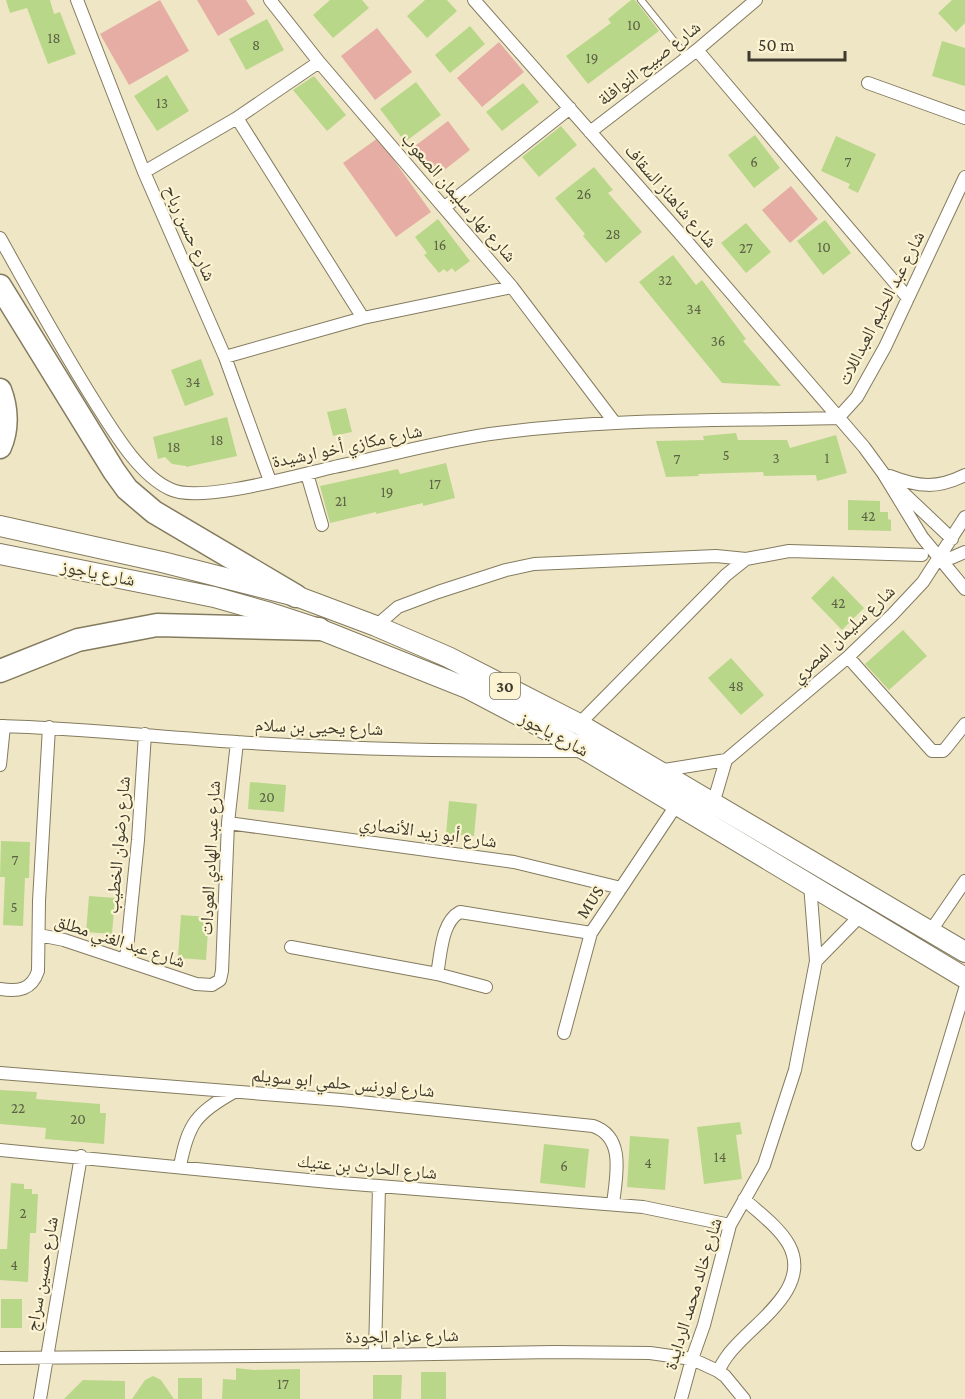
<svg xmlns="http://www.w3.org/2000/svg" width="965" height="1399" viewBox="0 0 965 1399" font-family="'Crimson Pro','Noto Naskh Arabic',serif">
  <rect width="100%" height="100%" fill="#efe6c6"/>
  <path fill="#e6ada4" d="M160,0L189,51L129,85L100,34Z
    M197,0H246L255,14L218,36Z
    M377,28L412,72L375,100L341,56Z
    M499,42L524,72L482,107L457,78Z
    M448,121L470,150L434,178L411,149Z
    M378,138L431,212L396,237L343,163Z
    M791,186L818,219L790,243L762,210Z"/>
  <path fill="#b9d789" d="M6,0H50L54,14L60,12L76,54L48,64L27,8L10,13Z
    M330,0H362L369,8L333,38L313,15Z
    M425,0H447L457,11L427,38L407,16Z
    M631,0H635L659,31L588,84L566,56L611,23L608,19Z
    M952,0H965V23L956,32L938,13Z
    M267,19L284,50L246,70L229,39Z
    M470,26L485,44L450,73L435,55Z
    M942,41L965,48V86L932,76Z
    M167,75L189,111L157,131L134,96Z
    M314,76L346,115L327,131L293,90Z
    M416,82L441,115L405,142L380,109Z
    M523,83L539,102L502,131L486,112Z
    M561,126L577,145L539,177L522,157Z
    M755,135L780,168L754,188L728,155Z
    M836,136L876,154L858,193L848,188L850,184L821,171Z
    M594,167L613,190L608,193L642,232L606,263L583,236L585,234L555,198Z
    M438,219L470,261L455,272L452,268L447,272L444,269L439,273L424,255L427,253L415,237Z
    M825,220L851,253L823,275L797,241Z
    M746,223L771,252L746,273L721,243Z
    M673,255L696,285L702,280L746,339L743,341L781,386L722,383L639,282Z
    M201,359L214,395L185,406L171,370Z
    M346,408L352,432L333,436L327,412Z
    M227,417L237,456L186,467V466L172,464L165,457L158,459L153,437Z
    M736,433L738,440H787L790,448L836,435L847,473L817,481L816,475L764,476L763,472L698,474L699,476L666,477L656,441L704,440L703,436Z
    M446,463L455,498L423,506V503L376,514V512L330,523L320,486L398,469L400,474Z
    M848,500L880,501V512H888V519L891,520V531L848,530Z
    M833,576L864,608L842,630L811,598Z
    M903,630L927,656L889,690L865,664Z
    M731,658L764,695L741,715L708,678Z
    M250,782L286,785L284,812L248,809Z
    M449,801L477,804L474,836L446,834Z
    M1,841L30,842L29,878H25L23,926L3,925L5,877H0Z
    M89,896L115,898L112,934L86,932Z
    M181,915L209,917L206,960L178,958Z
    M0,1090L37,1092L36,1099L100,1104V1113H106L104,1144L45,1139L46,1128L0,1124Z
    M740,1122L742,1134L736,1135L742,1179L704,1184L697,1127Z
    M630,1136L669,1139L665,1190L627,1187Z
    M544,1144L589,1149L585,1188L540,1183Z
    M11,1183L24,1184V1189H32V1194H38L36,1233H30L28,1282L0,1280V1249H7Z
    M1,1299H22V1328H1Z
    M236,1368L254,1370L300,1369V1399H222L223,1379L236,1380Z
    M421,1372H446V1399H421Z
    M373,1375H402L401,1399H373Z
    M153,1376L161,1380L174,1399H132L145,1380Z
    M178,1378H202V1399H178Z
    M83,1380L125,1381V1399H64Z"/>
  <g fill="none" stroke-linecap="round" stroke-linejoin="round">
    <g stroke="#847b5f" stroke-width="8">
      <path id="lane" d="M641,0L687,57"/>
    </g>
    <g stroke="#847b5f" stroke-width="14">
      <path id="street" d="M77,0L144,172L225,357L270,481
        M270,0L319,62L512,287L615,423
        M474,0L683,237L864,447L883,473L922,537L965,589
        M697,50L908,298
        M868,83L965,118
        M237,118L363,318
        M590,132L697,50L756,0
        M144,172L237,118L319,62
        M445,207L570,108
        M0,238C31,294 62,350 96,404C114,432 139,475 170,489C198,504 299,475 334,467C388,456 442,440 498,433C610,418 725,421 838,418
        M225,357L363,318L512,287
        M838,418L857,397L885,347L965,177
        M307,474L322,525
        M890,476C918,487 937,489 965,475
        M895,485L952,539
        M939,558H951L965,552
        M376,626L398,607L438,592L506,570L534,564L716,556L746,559L789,551L922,555
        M848,657L932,751H943L946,748L965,724
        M579,724L726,575L746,559
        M0,726C79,728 158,737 237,742C352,750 468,751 583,751
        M0,765L4,726
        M658,771L726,760L848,657L892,615L923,582L965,517
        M713,804L726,760
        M228,823L514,862L621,888
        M930,932L965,881
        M39,935L64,940L196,984L212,985L220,980L222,971L228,823L237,742
        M291,947L437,974L486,987
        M126,959L138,840L145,734
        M816,961L860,916
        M437,974C441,955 441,922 460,912L591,933
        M0,989C18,992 32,990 38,971L39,901L49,727
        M564,1033L591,933L677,804
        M0,1073L341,1100L593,1126C626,1137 616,1177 613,1204
        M918,1144L965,989
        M0,1150L329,1182L643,1207L730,1225
        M180,1166C188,1124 196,1113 234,1092
        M375,1355L379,1186
        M0,1358L375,1355L554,1352L650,1353L692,1359L718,1371L725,1376L744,1399
        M718,1371C721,1366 724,1360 728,1355C750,1325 813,1290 789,1245C779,1227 759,1213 744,1199
        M40,1399L81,1156
        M681,1399L692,1359L704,1325L730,1225L764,1165L795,1070L816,961L810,884"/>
    </g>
    <g stroke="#847b5f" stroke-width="22">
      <path id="primary" d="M0,526L162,562L296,596L376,626L448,657L579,724L965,952
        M0,554L214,597L267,612L319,629L467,688L589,752L965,978"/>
    </g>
    <g stroke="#847b5f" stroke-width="25">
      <path id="highway" d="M0,286L114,471L127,489L154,512L296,596
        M0,390C7,408 8,429 0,447
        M0,671L78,640L157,625L319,629"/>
    </g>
    <use href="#lane" stroke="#fff" stroke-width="6"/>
    <use href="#street" stroke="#fff" stroke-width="12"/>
    <use href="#primary" stroke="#fff" stroke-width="20"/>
    <use href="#highway" stroke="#fff" stroke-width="22"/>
  </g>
  <g text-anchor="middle" stroke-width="4.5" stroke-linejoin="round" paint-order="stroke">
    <g font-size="15" fill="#5d6145">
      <text x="634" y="30">10</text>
      <text x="54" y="43">18</text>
      <text x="256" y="50">8</text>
      <text x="592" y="63">19</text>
      <text x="162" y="108">13</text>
      <text x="754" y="167">6</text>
      <text x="848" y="167">7</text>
      <text x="584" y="199">26</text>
      <text x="613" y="239">28</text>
      <text x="440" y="250">16</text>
      <text x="824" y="252">10</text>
      <text x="746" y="253">27</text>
      <text x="665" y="285">32</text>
      <text x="694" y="314">34</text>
      <text x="718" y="346">36</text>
      <text x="193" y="387">34</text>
      <text x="217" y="445">18</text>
      <text x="174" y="452">18</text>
      <text x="726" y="460">5</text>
      <text x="776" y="463">3</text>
      <text x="827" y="463">1</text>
      <text x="677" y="464">7</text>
      <text x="435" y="489">17</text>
      <text x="387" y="497">19</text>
      <text x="341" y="506">21</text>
      <text x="868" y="521">42</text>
      <text x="838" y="608">42</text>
      <text x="736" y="691">48</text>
      <text x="267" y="802">20</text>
      <text x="15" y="865">7</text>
      <text x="14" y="912">5</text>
      <text x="18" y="1113">22</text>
      <text x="78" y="1124">20</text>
      <text x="720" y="1162">14</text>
      <text x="648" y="1168">4</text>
      <text x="564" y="1171">6</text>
      <text x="23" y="1218">2</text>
      <text x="14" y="1270">4</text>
      <text x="283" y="1389">17</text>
    </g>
    <rect fill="#fcf3d3" stroke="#777260" stroke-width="1.5" x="490" y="673" width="30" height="26" rx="4.5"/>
    <g font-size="16" font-weight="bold" fill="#3e3a2e">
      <text x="505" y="692">30</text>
    </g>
    <g font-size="18" fill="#3e3a2e" stroke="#fcf3d3">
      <text transform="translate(649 63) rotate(-38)" y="6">شارع صبيح النوافلة</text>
      <text transform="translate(671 196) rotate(49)" y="6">شارع شاهناز السقاف</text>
      <text transform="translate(459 197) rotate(49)" y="6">شارع نهار سليمان الصعوب</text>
      <text transform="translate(190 233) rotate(66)" y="6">شارع حسن رباح</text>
      <text transform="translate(881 308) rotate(-63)" y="6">شارع عبد الحليم العبداللات</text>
      <text transform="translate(347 446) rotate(-12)" y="6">شارع مكازي أخو ارشيدة</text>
      <text transform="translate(98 573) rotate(11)" y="6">شارع ياجوز</text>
      <text transform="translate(843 634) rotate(-43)" y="6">شارع سليمان المصري</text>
      <text transform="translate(319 727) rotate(2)" y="6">شارع يحيى بن سلام</text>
      <text transform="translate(554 734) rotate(28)" y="6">شارع ياجوز</text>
      <text transform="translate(428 832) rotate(8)" y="6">شارع أبو زيد الأنصاري</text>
      <text transform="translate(118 845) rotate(-85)" y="6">شارع رضوان الخطيب</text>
      <text transform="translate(210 858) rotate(-87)" y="6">شارع عبد الهادي العودات</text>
      <text transform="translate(590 902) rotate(-57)" y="6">MUS</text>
      <text transform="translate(120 941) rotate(18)" y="6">شارع عبد الغني مطلق</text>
      <text transform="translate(343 1083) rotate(5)" y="6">شارع لورنس حلمي ابو سويلم</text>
      <text transform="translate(367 1167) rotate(5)" y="6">شارع الحارث بن عتيك</text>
      <text transform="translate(42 1274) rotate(-80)" y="6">شارع حسين سراج</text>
      <text transform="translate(693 1294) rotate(-73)" y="6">شارع خالد محمد الردايدة</text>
      <text transform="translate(402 1336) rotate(-1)" y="6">شارع عزام الجودة</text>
    </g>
  </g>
  <path d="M749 51v9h96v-9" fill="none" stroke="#3e3a2e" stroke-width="3"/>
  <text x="758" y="51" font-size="18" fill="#3e3a2e" stroke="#fcf3d3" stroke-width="4.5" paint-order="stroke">50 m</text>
</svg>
